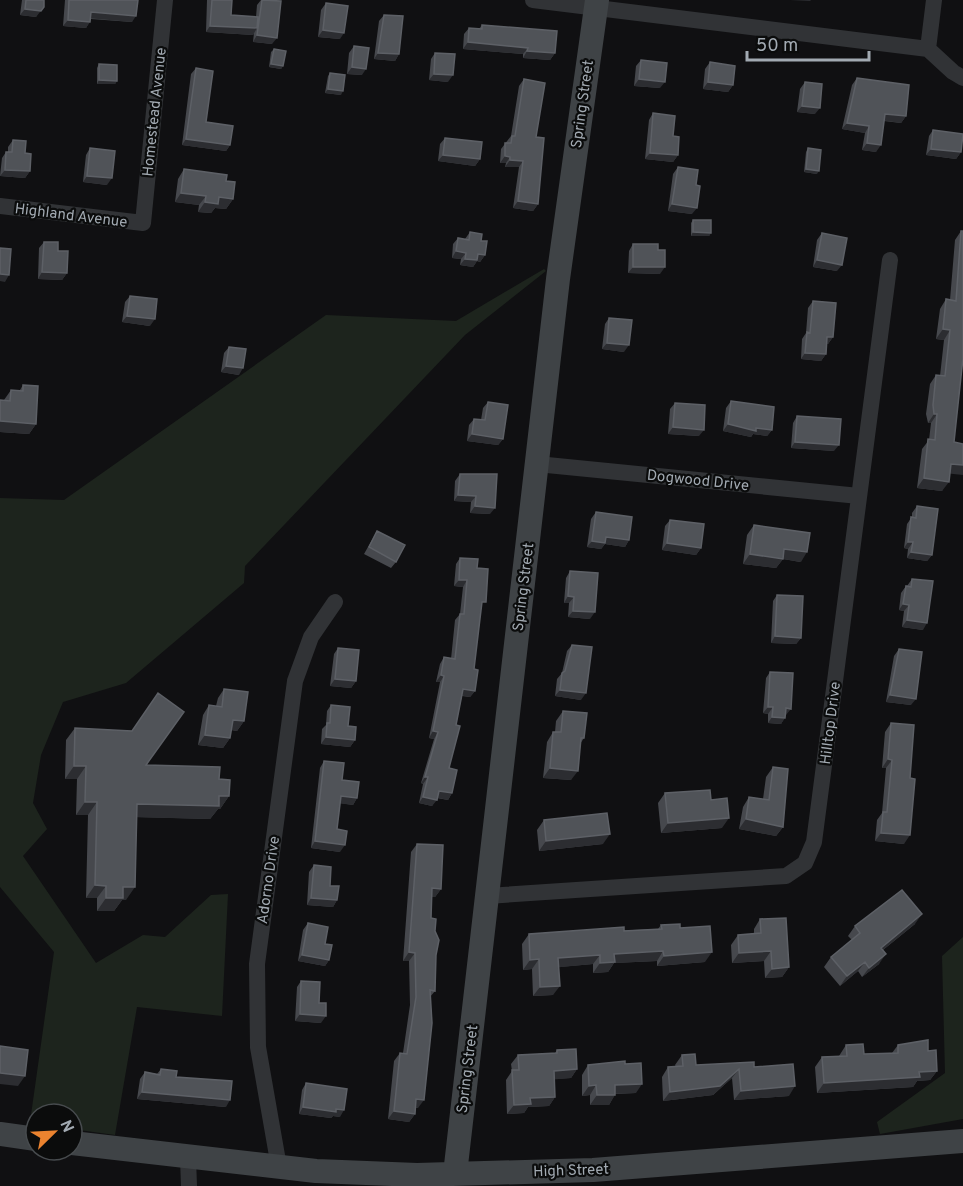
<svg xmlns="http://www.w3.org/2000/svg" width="963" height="1186" viewBox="0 0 963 1186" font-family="Overpass,sans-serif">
  <rect width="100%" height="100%" fill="#101012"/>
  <path fill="#1d241d" d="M544,269L546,271L465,335L245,566L244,583L126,683L63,702L41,755L33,803L47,829L23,856L96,963L143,935L165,937L211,895L228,894L222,1016L137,1007L115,1135L72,1129V1114H36V1123L30,1122L54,952L0,887V498L64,500L326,315L456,321Z
    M963,937V1119L880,1134L877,1122L945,1073L942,956Z"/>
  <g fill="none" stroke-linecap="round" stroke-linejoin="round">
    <path stroke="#313336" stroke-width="16" d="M533,0L928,49
      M928,49L934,0
      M928,49L953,72L963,78
      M0,206L143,223L165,0
      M537,464L859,496
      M487,896L786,876L805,863L814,842L890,260
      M188,1158L189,1186
      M279,1167L258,1047L257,964L295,681L311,637L335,602"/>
    <path stroke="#3f4346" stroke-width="24" d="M0,1134L36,1139
      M72,1143L316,1171L417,1175L593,1170L963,1141
      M455,1174L558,279L597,0"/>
  </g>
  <path fill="#46484d" d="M22,0H44L36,17L20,15Z
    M65,0H138L132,22L91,19L86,28L63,26Z
    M207,0H232L231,15L256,17L257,5L261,0H277L272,44L253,42L254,33L253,35L206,32Z
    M326,3L340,39L318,37L321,10Z
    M384,15L399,54L395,61L374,59L379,21Z
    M482,25L555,53L550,60L523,58V54L463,49L464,34L469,28L479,29Z
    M354,46L362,75L347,74L349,53Z
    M274,49L283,66L281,69L269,67L271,52Z
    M435,53L448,82L429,80L431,59Z
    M641,60L660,88L634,86L636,66Z
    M710,62L733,85L728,92L703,89L705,69Z
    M99,64L117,81L115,84H97V68Z
    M196,68L206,122L230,145L226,151L182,145L191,74Z
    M330,73L341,95L325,93L328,76Z
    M857,78L906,116L901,123L884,121L876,152L862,150L865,133L842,129L852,85Z
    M524,79L536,137L538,204L533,211L513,208L519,167H505L506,163H500L501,149L511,136L519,86Z
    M805,82L815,114L797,112L800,89Z
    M653,113L673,136L678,155L673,162L645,159L649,120Z
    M933,130L961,152L956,159L926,155L929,136Z
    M445,138L480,159L475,166L438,161L440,144Z
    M13,140L25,153L30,171L25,178L0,176L2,158L6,152H8V147Z
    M90,148L107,185L83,182L86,155Z
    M808,148L817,174L804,172L806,152Z
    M678,167L692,214L668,211L673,174Z
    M184,169L226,181L233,199L226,209L215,208L211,213L198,212L199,205L175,202L178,179Z
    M693,220L711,233L709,236H691V223Z
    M961,231L962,368L950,473L942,491L917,488L922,449L929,440L931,423H928L926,414L930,384L936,375L940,376L944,340L936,339L940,309L946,299L950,300L955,240Z
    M470,232L481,241L485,255L480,262L477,261L473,267L460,265L461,259L452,258L453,244L458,238L465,239Z
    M822,233L837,271L813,267L817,240Z
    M44,242L58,251L67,273L62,280L38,279L39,248Z
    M633,244L658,250L660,274L628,273L629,251Z
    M130,296L150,326L122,322L125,302Z
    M813,301L833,337L828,344H826V354L821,361L801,359L802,339L806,333L808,308Z
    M609,318L624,352L602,349L605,324Z
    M229,347L239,375L221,372L224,353Z
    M23,385L36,424L29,434L0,432V400H4L11,390H20Z
    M731,401L772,430L767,436L753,434L751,437L723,431L726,408Z
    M488,402L503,439L498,445L467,441L469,425L474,419L481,420L483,408Z
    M675,403L699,436L668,434L670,409Z
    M797,416L834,451L791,448L793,423Z
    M460,474L490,514L470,513L471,502L454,501L455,481Z
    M917,506L932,555L927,561L907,558L908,549L904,548L907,524L912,517V513Z
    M596,512L629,540L625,547L605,544L601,549L587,547L591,519Z
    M670,520L701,548L696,555L662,550L665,526Z
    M754,525L801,562L783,559L776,568L743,564L747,535Z
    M377,531L396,562L391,568L364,554Z
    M460,558L477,568L481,609L474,669L475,691L470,697L462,696L456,725L449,768L452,793L448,800L437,798L432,806L419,803L423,784L421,783L434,739L429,738L440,682H436L440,664L444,657L451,659L455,620L460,614L463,587L454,586L456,564Z
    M570,571L590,619L568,617L569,603H564L566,578Z
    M912,579L923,630L902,627L904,611L899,610L901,593L906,586H907Z
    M777,595L801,638L796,644L771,643L773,601Z
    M572,645L581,700L555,696L557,679L562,673L567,651Z
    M338,648L356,681L351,688L330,686L334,654Z
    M899,649L911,705L886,702L894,656Z
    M770,672L786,715L781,724L768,723V714L763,713L766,678Z
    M224,689L244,721L237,731L231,730L230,738L223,748L198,745L203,715L209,705L216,706L218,698Z
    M331,705L355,740L350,747L321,744L322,729L326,725L327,711Z
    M563,711L584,738L580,744L571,780L543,778L547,742L553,732H555L556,721Z
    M891,723L910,778L904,844L875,841L877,820L882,813L886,768H882L885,732Z
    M75,728L146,765L219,779L229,796L220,809H218L210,819L137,817L126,900H122L114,911H97V898H86L88,815H76L77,779H65L66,740Z
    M324,761L357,798L353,805L340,803L337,829L340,852L311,848L320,768Z
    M773,767L783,827L776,836L739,829L743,807L749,797L763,799L766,777Z
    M665,793L711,800L722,828L661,833L658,803Z
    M544,820L603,844L539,851L537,830Z
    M417,844L441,889L435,897H432L431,918L435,931V991L430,997L418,1108H415V1114L409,1122L388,1119L394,1061L400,1053H403L410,1005L409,961H403L411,852Z
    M314,865L337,900L333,907L307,905L309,872Z
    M760,919L789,967L782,977L765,978L764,961L732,963L731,945L738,935L754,934V929Z
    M308,923L325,944L329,960L325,966L298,961L303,930Z
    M915,924L883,950L879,964L862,977L858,971L840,986L824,967L831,957L852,940L848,936L855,926Z
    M661,925L680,928L705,962L657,966V961L614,963L608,972L593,973V964L559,967L553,995L533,996L532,969L523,970L522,944L529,934L658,929Z
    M301,981L319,1003L321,1023L295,1021L297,987Z
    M846,1045L864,1054L892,1053L898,1045L928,1051L937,1071L930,1080L917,1081L913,1087L817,1093L815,1067L822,1057L839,1056Z
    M557,1050L577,1069L571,1078L554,1079L555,1097L549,1106L528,1107L524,1113L507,1114L506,1080L512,1071L511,1064L518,1055L555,1053Z
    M682,1055L696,1065L754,1067L789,1096L734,1100L732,1078L713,1095L663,1101L662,1077L668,1067H676L675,1065Z
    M625,1064L636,1093L615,1094L609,1105H590V1095L582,1096V1075L588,1065Z
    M161,1069L176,1077L226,1107L137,1099L140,1079L145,1072L157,1074Z
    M306,1083L340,1117L333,1116L331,1118L299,1114L302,1090Z"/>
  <path fill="#2c2d31" d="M790,0H811L810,1Z
    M44,7L36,17L20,15L25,9Z
    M91,12L136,16L132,22L87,18Z
    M68,20L90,22L86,28L63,26Z
    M210,26L257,28L253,35L206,32Z
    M323,30L344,33L340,39L318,37Z
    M257,35L277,38L272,44L253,42Z
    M468,42L528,48L523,54L463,49Z
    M527,51L555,53L550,60L523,58Z
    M378,53L399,54L395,61L374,59Z
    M271,64L283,66L281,69L269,67Z
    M352,67L366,69L362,75L347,74Z
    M434,74L453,75L448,82L429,80Z
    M639,79L665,82L660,88L634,86Z
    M99,80L117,81L115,84H97Z
    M708,82L733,85L728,92L703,89Z
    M328,89L343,91L341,95L325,93Z
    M802,106L820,108L815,114L797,112Z
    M885,114L906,116L901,123L880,120Z
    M847,123L869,126L865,133L842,129Z
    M186,139L230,145L226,151L182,145Z
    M867,143L881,145L876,152L862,150Z
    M931,149L961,152L956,159L926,155Z
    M650,153L678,155L673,162L645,159Z
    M443,155L480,159L475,166L438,161Z
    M505,156L510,157L506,163H500Z
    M510,160L523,161L519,167H505Z
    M806,169L819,171L817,174L804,172Z
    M5,170L30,171L25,178L0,176Z
    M87,176L112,178L107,185L83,182Z
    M181,193L206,196L199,205L175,202Z
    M219,197L233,199L226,209L215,208L211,213L198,212L205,202Z
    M518,201L538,204L533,211L513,208Z
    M672,204L697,208L692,214L668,211Z
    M693,232L711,233L709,236H691Z
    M456,251L466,253L461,259L452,258Z
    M478,254L485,255L480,262L477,261L473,267L460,265L465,259Z
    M817,260L842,265L837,271L813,267Z
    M633,267H665L660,274L628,273Z
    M42,272L67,273L62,280L38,279Z
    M0,274L9,275L5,282L0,281Z
    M127,316L155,319L150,326L122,322Z
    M943,329L950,330L944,340L936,339Z
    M827,337H833L828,344L822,343Z
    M607,343L629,345L624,352L602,349Z
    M805,353L826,354L821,361L801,359Z
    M226,366L243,368L239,375L221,372Z
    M934,414H937L931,423H928Z
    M0,421L36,424L29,434L0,432Z
    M728,424L756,428L772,430L767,436L753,434L751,437L723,431Z
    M673,427L704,430L699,436L668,434Z
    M472,434L503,439L498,445L467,441Z
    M795,442L839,445L834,451L791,448Z
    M951,464L963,465V475L944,473Z
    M924,478L949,482L942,491L917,488Z
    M458,495L476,496L471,502L454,501Z
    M475,506L495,508L490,514L470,513Z
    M606,537L629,540L625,547L605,544L601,549L587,547L592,541Z
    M908,542H913L908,549L904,548Z
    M667,543L701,548L696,555L662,550Z
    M784,549L807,552L801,562L783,559L776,568L743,564L750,554Z
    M911,552L932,555L927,561L907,558Z
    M459,580H467L463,587L454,586Z
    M568,596L574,597L569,603H564Z
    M903,604L909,605L904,611L899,610Z
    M573,611L595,612L590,619L568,617Z
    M907,620L927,623L923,630L902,627Z
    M775,636L801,638L796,644L771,643Z
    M441,675L444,676L440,682H436Z
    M335,679L356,681L351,688L330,686Z
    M463,689L475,691L470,697L459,695Z
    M560,690L586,693L581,700L555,696Z
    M890,695L916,699L911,705L886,702Z
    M768,707H773L768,714L763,713Z
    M786,708L791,709L786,715H782Z
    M772,717L785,718L781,724L768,723Z
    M233,720L244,721L237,731L226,729Z
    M433,731L438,732L434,739L429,738Z
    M205,735L230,738L223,748L198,745Z
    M326,737L355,740L350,747L321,744Z
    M888,759L892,760L886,768H882Z
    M74,766H86L77,779H65Z
    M550,768L578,771L571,780L543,778Z
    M425,777H428L423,784L421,783Z
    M439,791L452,793L448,800L434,797Z
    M219,796H229L220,809H218L210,819L128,817L137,804Z
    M341,796L357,798L353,805L337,803Z
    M423,797L437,800L432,806L419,803Z
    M85,802H97L88,815H76Z
    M729,818L722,828L661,833L668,823Z
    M746,819L783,827L776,836L739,829Z
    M881,833L910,835L904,844L875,841Z
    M610,834L603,844L539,851L546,841Z
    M315,841L345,845L340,852L311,848Z
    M95,885L106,886L97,898H86Z
    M123,887H135L126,900H122L114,911H97L106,898Z
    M432,888L441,889L435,897H426Z
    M311,898L337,900L333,907L307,905Z
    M922,914L915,924L874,957L881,948Z
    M663,951L657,961L614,963L608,972L593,973L600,963L614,954Z
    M771,951L764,961L732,963L739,953Z
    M409,952L415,953L409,961H403Z
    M712,952L705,962L657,966L664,956Z
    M886,954L879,964L862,977L869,968Z
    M302,955L329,960L325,966L298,961Z
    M600,955L593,964L551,968L558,958Z
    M539,959L532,969L523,970L530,960Z
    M865,962L858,971L840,986L847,976Z
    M789,967L782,977L765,978L772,969Z
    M560,986L553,995L533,996L540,987Z
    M300,1014L326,1016L321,1023L295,1021Z
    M577,1069L571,1078L547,1080L554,1071Z
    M739,1069L732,1078L713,1095L663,1101L670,1092Z
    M937,1071L930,1080L917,1081L913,1087L817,1093L824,1083L919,1072Z
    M0,1073L25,1076L18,1086L0,1084Z
    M642,1084L636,1093L608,1094L615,1085Z
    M596,1085L590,1095L582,1096L589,1086Z
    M795,1086L789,1096L734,1100L741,1091Z
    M142,1092L230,1100L226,1107L137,1099Z
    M597,1095H615L609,1105H590Z
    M555,1097L549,1106L528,1107L524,1113L507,1114L514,1105L530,1098Z
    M416,1099L424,1100L418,1108L411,1107Z
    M303,1107L336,1109L344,1110L340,1117L333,1116L331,1118L299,1114Z
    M394,1111L415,1114L409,1122L388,1119Z"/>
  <path fill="#505358" stroke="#5d6066" stroke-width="1.5" d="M26,0H44V7L41,11L25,9Z
    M69,0H138L136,16L91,12L90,22L68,20Z
    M212,0H232L231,15L258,17L257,28L210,26Z
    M262,0L281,1L277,38L257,35Z
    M326,3L348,6L344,33L323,30Z
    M384,15L403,16L399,54L378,53Z
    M482,25L557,31L555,53L527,51L528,48L468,42L469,28L482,29Z
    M354,46L369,48L366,69L352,67Z
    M274,49L286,51L283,66L271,64Z
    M435,53L455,54L453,75L434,74Z
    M641,60L667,63L665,82L639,79Z
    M710,62L735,66L733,85L708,82Z
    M99,64L117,65V81L99,80Z
    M196,68L213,71L206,122L233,126L230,145L186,139Z
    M330,73L345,75L343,91L328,89Z
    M857,78L909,85L906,116L885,114L881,145L867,143L869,126L847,123Z
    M524,79L545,83L536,137L544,138L538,204L518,201L523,161L510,160V157L505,156V143H511L512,136H515Z
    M805,82L822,84L820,108L802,106Z
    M653,113L675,116L673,136L679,137L678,155L650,153Z
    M933,130L963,134L961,152L931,149Z
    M445,138L482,142L480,159L443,155Z
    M13,140L26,141L25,153L31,154L30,171L5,170L6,152H12Z
    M90,148L115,151L112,178L87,176Z
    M808,148L821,150L819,171L806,169Z
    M678,167L698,170L696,185L700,186L697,208L672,204Z
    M184,169L227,175L226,181L235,182L233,199L219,197L218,204L205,202L206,196L181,193Z
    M693,220H711V233L693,232Z
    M961,231H963V358L954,442L963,444V465L951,464L949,482L924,478L928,439L935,440L937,414H934L933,405L936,375L945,376L950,330L943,329L946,299L956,301Z
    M470,232L482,234L481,241H487L485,255L478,254L477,260L465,259L466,253L456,251L458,238L469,240Z
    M822,233L847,238L842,265L817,260Z
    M44,242H58V251H68L67,273L42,272Z
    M633,244H658V250H665V267H633Z
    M0,248L11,249L9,275L0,274Z
    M130,296L157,299L155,319L127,316Z
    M813,301L836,303L833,337H827L826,354L805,353L807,332L810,333Z
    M609,318L632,320L629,345L607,343Z
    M229,347L246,349L243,368L226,366Z
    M23,385L38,386L36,424L0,421V400L10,401L11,390L23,391Z
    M731,401L774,407L772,430L756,428V431L728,424Z
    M488,402L508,405L503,439L472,434L474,419L485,420Z
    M675,403L705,405L704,430L673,427Z
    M797,416L841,419L839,445L795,442Z
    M460,474H497L495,508L475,506L476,496L458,495Z
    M917,506L938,509L932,555L911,552L913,542H908L911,517L916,518Z
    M596,512L632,517L629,540L606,537L605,543L592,541Z
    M670,520L704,524L701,548L667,543Z
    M754,525L810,533L807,552L784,549L783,559L750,554Z
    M377,531L405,545L396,562L369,547Z
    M460,558L478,559L477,568L488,569L486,602H482L474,669L478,670L475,691L463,689L456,725L460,726L449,768L457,770L452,793L439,791L437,800L423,797L428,777H425L438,732L433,731L444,676L441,675L444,657L455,659L460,614H464L467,580H459Z
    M570,571L598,573L595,612L573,611L574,597L568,596Z
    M912,579L933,581L927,623L907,620L909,605L903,604L906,586L911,587Z
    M777,595L803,596L801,638L775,636Z
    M572,645L592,647L586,693L560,690L562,673L565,671Z
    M338,648L359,650L356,681L335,679Z
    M899,649L922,652L916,699L890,695Z
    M770,672L793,673L791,709L786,708L785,718L772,717L773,707H768Z
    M224,689L248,692L244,721L233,720L230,738L205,735L209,705L222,707Z
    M158,693L184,712L146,765L220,767L219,779L230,780L229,796H219V806L137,804L135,887H123V898H106V886L95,885L97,802H85L86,766H74L75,728L132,731Z
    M331,705L350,707L348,726L356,727L355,740L326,737L327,723H330Z
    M563,711L587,713L584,738H581L578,771L550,768L553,732H561Z
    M891,723L914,725L910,778L915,779L910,835L881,833L883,812H887L892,760L888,759Z
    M324,761L344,763L342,780L359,782L357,798L341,796L337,829L347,831L345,845L315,841Z
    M773,767L788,769L783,827L746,819L749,797L769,800Z
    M710,790L711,800L727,798L729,818L668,823L665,793Z
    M607,813L610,834L546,841L544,820Z
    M417,844L443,845L441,889L432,888L431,918L436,919L435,931L439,940L436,955L435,991L430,990L432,1023L424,1100L416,1099L415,1114L394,1111L400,1053L407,1054L416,997L415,953L409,952Z
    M314,865L331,867L330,886H339L337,900L311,898Z
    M902,890L922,914L881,948L886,954L869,968L865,962L847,976L831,957L860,933L855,926Z
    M786,918L789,967L772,969L771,951L739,953L738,935L761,933L760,919Z
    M308,923L328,927L325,944L332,945L329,960L302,955Z
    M680,924V928L710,926L712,952L664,956L663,951L614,954L615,962L600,963V955L558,958L560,986L540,987L539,959L530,960L529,934L624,927V931L662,929L661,925Z
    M301,981L320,982L319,1003H326V1016L300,1014Z
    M928,1040V1051L936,1050L937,1071L919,1072L920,1077L824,1083L822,1057L847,1056L846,1045L863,1044L864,1054L898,1053V1045Z
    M0,1046L28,1050L25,1076L0,1073Z
    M576,1049L577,1069L554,1071L555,1097L530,1098L531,1104L514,1105L512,1070H519L518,1055L557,1053V1050Z
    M695,1054L696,1065L754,1062V1067L793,1064L795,1086L741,1091L739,1069L720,1086L670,1092L668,1067L683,1066L682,1055Z
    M625,1061V1064L641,1063L642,1084L615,1085V1095H597L596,1085L589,1086L588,1065Z
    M161,1069L177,1071L176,1077L232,1081L230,1100L142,1092L145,1072L160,1075Z
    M306,1083L347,1089L344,1110L336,1109V1112L303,1107Z"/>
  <g text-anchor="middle" stroke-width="4.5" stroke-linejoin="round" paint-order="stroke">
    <g font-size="15" fill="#a2aab2" stroke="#0b0c0c">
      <text transform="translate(582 104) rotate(-82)" y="5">Spring Street</text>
      <text transform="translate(154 112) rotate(-84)" y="5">Homestead Avenue</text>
      <text transform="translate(71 215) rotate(7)" y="5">Highland Avenue</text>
      <text transform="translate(698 480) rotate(6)" y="5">Dogwood Drive</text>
      <text transform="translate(523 587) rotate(-83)" y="5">Spring Street</text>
      <text transform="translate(830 723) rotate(-83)" y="5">Hilltop Drive</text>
      <text transform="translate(268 880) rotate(-82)" y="5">Adorno Drive</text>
      <text transform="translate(467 1069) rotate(-83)" y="5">Spring Street</text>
      <text transform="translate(571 1170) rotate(-2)" y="5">High Street</text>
    </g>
  </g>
  <g transform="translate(54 1132) rotate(66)"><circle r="28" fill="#0b0c0c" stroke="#474b4e" stroke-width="1.5"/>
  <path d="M0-4.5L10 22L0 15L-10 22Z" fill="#eb832f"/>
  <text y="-9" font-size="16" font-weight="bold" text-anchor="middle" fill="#a2aab2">N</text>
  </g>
  <path d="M747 51v9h122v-9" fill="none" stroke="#a2aab2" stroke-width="3"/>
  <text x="756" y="51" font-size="18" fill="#a2aab2" stroke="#0b0c0c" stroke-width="4.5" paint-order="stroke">50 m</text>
</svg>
